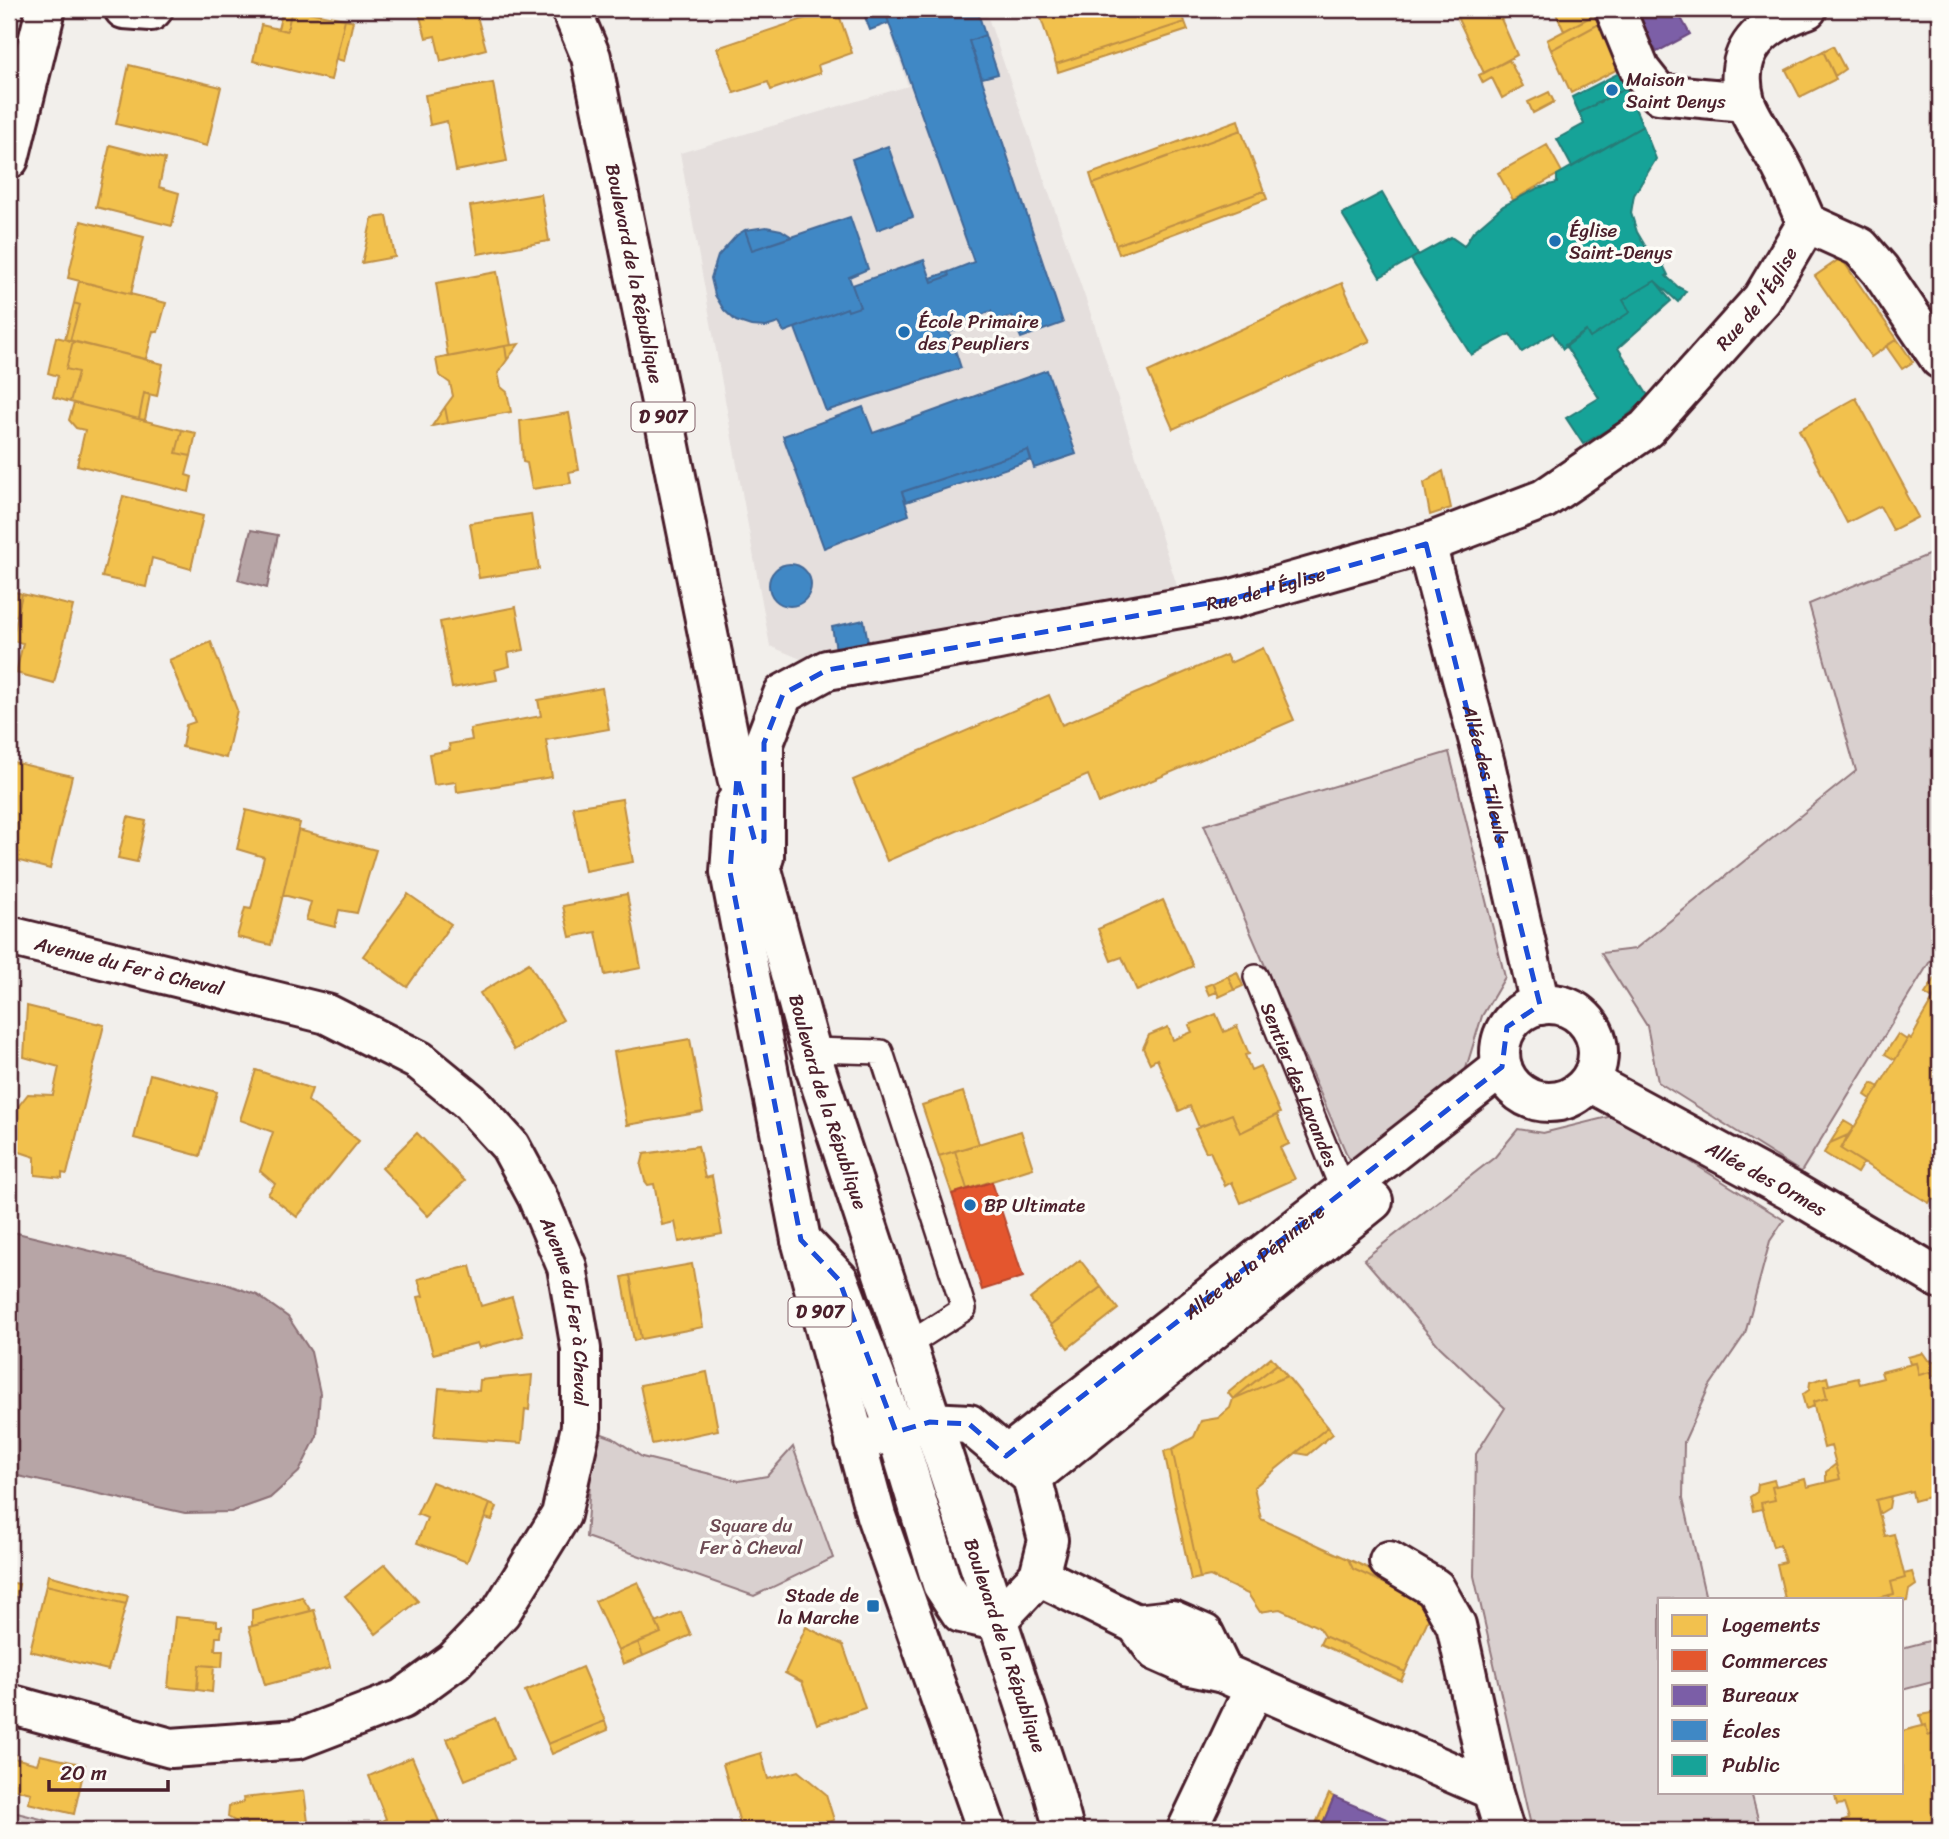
<svg xmlns="http://www.w3.org/2000/svg" width="1949" height="1839" viewBox="0 0 1949 1839" font-family="Sriracha,sans-serif">
  <rect width="100%" height="100%" fill="#f2efeb"/>
  <filter id="ink" filterUnits="userSpaceOnUse"><feTurbulence type="fractalNoise" baseFrequency=".0143" numOctaves="2"/><feDisplacementMap in="SourceGraphic" scale="14" xChannelSelector="R" yChannelSelector="G"/><feConvolveMatrix kernelMatrix="1 2 1 2 8 2 1 2 1" color-interpolation-filters="sRGB"/></filter>
  <g filter="url(#ink)">
    <path fill="#e5dfdd" d="M883,9H985L1094,323L1184,608L827,670L770,646L680,153L908,86Z"/>
    <path fill="#d9d0cf" stroke="#92787d" stroke-width="2" d="M1940,550V945L1801,1172L1658,1082L1647,1026L1601,953L1635,949L1856,771L1809,604Z
      M1449,752L1505,977L1482,1016L1464,1075L1350,1162L1204,825Z
      M1616,1115L1784,1220L1770,1241L1745,1334L1709,1387L1684,1442L1683,1498L1706,1599H1660V1792H1751L1761,1830H1532L1474,1576L1476,1454L1505,1408L1440,1347L1364,1259L1495,1157L1518,1129L1543,1133Z
      M594,1431L613,1438L642,1457L739,1481L767,1476L793,1447L833,1558L754,1596L586,1537Z
      M1940,1638V1680L1902,1690V1648Z
      M9,1811L85,1830H9Z"/>
    <path fill="#b7a5a6" stroke="#8b6f75" stroke-width="2" d="M251,530L278,535L267,588L238,580Z
      M9,1231L226,1284L257,1295L288,1317L311,1352L320,1393L317,1436L299,1472L270,1498L231,1512L185,1513L9,1474Z"/>
    <path fill="#f2c14e" stroke="#c09044" stroke-width="2" d="M283,9H292L287,31L278,29Z
      M292,9L345,19L331,80L253,61L261,25L287,31Z
      M418,9H475L486,49L441,61L435,36L426,38Z
      M833,9H837L852,53L818,65L820,73L771,90L768,82L734,93L717,48Z
      M1038,9H1181L1185,22L1056,64Z
      M1468,9H1523L1501,19L1517,55L1484,73L1456,15Z
      M1554,9H1592L1594,15L1564,31Z
      M1594,15L1599,24L1551,50L1547,40Z
      M345,19L353,21L344,61L336,59Z
      M1185,22L1188,30L1058,72L1056,64Z
      M1599,24L1618,69L1571,93L1551,50Z
      M1833,46L1845,69L1835,76L1823,51Z
      M1823,51L1836,79L1800,97L1786,70Z
      M1509,60L1523,86L1502,98L1492,78L1483,83L1479,75Z
      M129,65L221,87L207,146L116,124Z
      M493,83L507,161L456,171L447,121L430,125L425,95Z
      M1549,92L1554,102L1533,113L1528,102Z
      M1238,120L1241,130L1093,184L1090,174Z
      M1241,130L1264,191L1116,245L1093,184Z
      M110,145L165,159L159,187L179,193L172,226L96,207Z
      M1547,145L1562,172L1513,200L1498,173Z
      M1264,191L1267,199L1119,254L1116,245Z
      M541,194L549,241L478,254L470,206Z
      M387,216L395,257L362,263L372,218Z
      M81,221L144,237L131,294L68,278Z
      M1841,258L1897,339L1871,357L1815,276Z
      M497,272L511,345L448,357L436,283Z
      M79,281L166,303L158,332L153,331L146,359L70,341L80,305L74,303Z
      M1342,283L1356,315L1370,341L1173,429L1148,372Z
      M74,303L80,305L70,341L65,339Z
      M56,337L73,341L66,369L78,372L70,402L53,397L58,376L48,373Z
      M1897,339L1913,362L1902,369L1886,346Z
      M73,341L163,364L157,396L144,393L139,419L70,402L78,372L66,369Z
      M519,344L507,360L505,346Z
      M505,346L507,360L498,373L501,387L507,392L511,412L448,423L445,407L453,396L450,383L439,375L436,359Z
      M144,393L150,395L145,420L139,419Z
      M1856,398L1907,492L1905,493L1918,517L1893,530L1880,506L1847,523L1799,430Z
      M74,403L182,430L176,453L191,456L186,475L192,477L189,492L77,465L85,430L76,428L69,420Z
      M445,407L448,423L432,426Z
      M569,413L579,470L569,472L571,483L532,489L527,463L523,462L520,421Z
      M182,430L196,433L191,456L176,453Z
      M1443,471L1451,508L1430,515L1424,483Z
      M123,496L203,516L191,569L152,558L146,587L102,577Z
      M531,514L539,569L479,578L470,523Z
      M12,591L22,594L17,616L9,614Z
      M22,594L73,606L54,683L16,673L23,643L12,641Z
      M516,607L524,650L508,653L510,666L495,670L497,680L452,688L440,622Z
      M211,642L237,710L226,758L182,747L186,725L195,722L169,660Z
      M1263,648L1294,720L1099,803L1088,775L887,861L853,780L1049,695L1062,725L1226,655L1230,663Z
      M602,688L609,729L546,740L552,777L457,792L456,782L434,785L429,754L450,750L449,744L472,740L470,729L541,716L538,700Z
      M9,761L72,776L50,869L12,859L15,846L9,844Z
      M622,799L633,862L585,871L573,807Z
      M246,810L300,823L271,945L237,937L245,908L251,909L264,857L237,849Z
      M128,817L146,821L137,862L118,858Z
      M298,830L376,850L357,913L339,910L335,927L306,920L311,902L283,895Z
      M408,894L451,924L407,987L363,956Z
      M627,894L641,968L605,975L596,932L570,937L563,906Z
      M1163,900L1193,966L1137,991L1122,957L1111,961L1098,929Z
      M529,963L563,1020L514,1050L480,993Z
      M1940,971V987L1933,999L1925,994Z
      M1237,972L1243,986L1234,990L1228,976Z
      M1228,976L1234,990L1219,997L1213,983Z
      M1213,983L1217,992L1209,995L1205,986Z
      M1940,987V1204L1932,1198L1929,1203L1841,1149L1909,1037L1911,1039L1919,1025L1918,1024Z
      M27,1006L104,1025L67,1174L62,1173V1178L35,1175V1157L14,1150L15,1145H9V1122L17,1108L28,1094L53,1095L59,1067L24,1057Z
      M1216,1014L1224,1032L1237,1026L1249,1054L1245,1055L1251,1070L1260,1066L1280,1113L1240,1133L1232,1114L1199,1127L1190,1106L1179,1111L1157,1059L1150,1063L1143,1048L1149,1035L1168,1027L1173,1040L1192,1032L1189,1025Z
      M1898,1034L1907,1040L1895,1060L1885,1054Z
      M690,1039L703,1112L627,1125L614,1052Z
      M256,1070L312,1089L308,1101L359,1141L297,1217L268,1194L275,1184L260,1171L273,1132L240,1120Z
      M150,1074L217,1092L200,1156L134,1138Z
      M1872,1083L1879,1087L1871,1099L1865,1095Z
      M963,1092L979,1144L939,1156L922,1105Z
      M1232,1114L1240,1133L1277,1115L1289,1144L1280,1148L1295,1179L1241,1203L1232,1182L1225,1186L1210,1151L1206,1152L1195,1129Z
      M1844,1121L1854,1127L1848,1135L1830,1143Z
      M1021,1131L1033,1168L967,1189L955,1151Z
      M417,1133L465,1181L428,1216L382,1168Z
      M1848,1135L1841,1149L1863,1163L1857,1173L1824,1153L1830,1143Z
      M698,1146L705,1178L712,1176L722,1234L679,1242L675,1222L662,1225L654,1184L648,1185L645,1181L641,1166L644,1154Z
      M955,1151L967,1189L952,1194L939,1156Z
      M1080,1260L1101,1287L1051,1325L1030,1299Z
      M692,1264L703,1327L641,1339L630,1275Z
      M470,1266L481,1306L512,1297L523,1336L479,1348L477,1343L433,1354L418,1297L423,1296L418,1279Z
      M630,1275L641,1339L634,1341L622,1277Z
      M1101,1287L1118,1309L1068,1348L1051,1325Z
      M1923,1353L1928,1360L1939,1362L1940,1374L1932,1376L1930,1372L1919,1375L1916,1363L1910,1364L1908,1357Z
      M1271,1357L1277,1364L1233,1399L1228,1393Z
      M1916,1363L1919,1375L1930,1372L1940,1410V1419L1934,1421L1938,1436L1940,1435V1494L1914,1501L1912,1491L1876,1500L1885,1536L1894,1534L1905,1578L1891,1582L1894,1594L1873,1599H1860V1597L1850,1599H1785L1777,1564L1785,1562L1780,1545L1773,1547L1761,1503L1775,1500L1772,1487L1805,1479L1807,1487L1840,1479L1831,1446L1824,1448L1813,1402L1827,1398L1824,1386L1858,1378L1860,1384L1883,1378L1881,1372Z
      M1277,1364L1287,1376L1233,1399Z
      M707,1372L718,1430L652,1444L640,1385Z
      M532,1375L529,1410L525,1409L522,1443L434,1437L439,1388L479,1391L480,1380Z
      M1287,1376L1328,1427L1254,1487L1261,1519L1348,1559L1353,1569L1434,1606L1405,1672L1324,1636L1318,1627L1280,1609L1260,1612L1248,1594L1210,1576L1200,1578L1172,1449L1194,1437L1201,1421L1218,1418L1230,1408L1233,1399Z
      M1827,1377L1829,1385L1824,1386L1827,1398L1813,1402L1814,1406L1806,1409L1802,1395L1809,1390L1810,1382Z
      M1328,1427L1333,1434L1308,1455L1296,1453Z
      M1172,1449L1200,1578L1191,1580L1164,1451Z
      M1836,1464L1840,1479L1826,1482V1472Z
      M1774,1480L1776,1486L1772,1487L1775,1500L1761,1503L1762,1509L1753,1511L1750,1497L1757,1492L1758,1484Z
      M432,1482L490,1504L467,1562L417,1543L427,1518L417,1514Z
      M1891,1496L1889,1508L1879,1514L1876,1500Z
      M490,1504L497,1507L492,1520L485,1518Z
      M1348,1559L1379,1573L1384,1583L1353,1569Z
      M385,1564L418,1601L376,1634L345,1596Z
      M1912,1572L1916,1585L1909,1590L1907,1601L1902,1602V1599H1890L1889,1595L1894,1594L1891,1582L1905,1578L1904,1574Z
      M48,1575L128,1596L126,1604L46,1585Z
      M9,1582L19,1584L9,1625Z
      M638,1582L661,1633L618,1651L595,1601Z
      M46,1585L126,1604L108,1670L30,1651Z
      M302,1597L311,1611L252,1626V1610Z
      M314,1610L330,1668L265,1685L249,1627Z
      M681,1612L691,1635L643,1656L638,1642L661,1633L656,1623Z
      M175,1617L217,1621V1626H222L221,1637H216L215,1650H223L222,1667L199,1665L197,1690L168,1687Z
      M806,1627L843,1645L865,1708L817,1724L802,1682L785,1673Z
      M1324,1636L1405,1672L1401,1681L1320,1644Z
      M638,1642L643,1656L623,1664L618,1651Z
      M199,1665L214,1666L212,1692L197,1690Z
      M582,1667L605,1721L548,1744L525,1691Z
      M1936,1712L1940,1717V1732L1928,1736L1926,1725L1923,1726L1920,1715Z
      M495,1718L513,1760L465,1780L447,1739Z
      M605,1721L608,1730L552,1754L548,1744Z
      M1926,1725L1928,1736L1940,1732V1830H1843L1841,1822L1849,1819L1844,1804L1837,1805L1834,1792H1902V1731Z
      M9,1753L16,1755L14,1758L37,1764L40,1755L85,1765L74,1814L28,1803L31,1793L9,1788Z
      M761,1753L768,1779L798,1771L826,1794L834,1820L808,1830H803L800,1819L771,1830H742L723,1764Z
      M412,1757L441,1826L430,1830H380L377,1823L386,1819L369,1776Z
      M304,1791L309,1830H247L246,1821H235L228,1817L229,1806L244,1802L243,1798Z
      M1329,1794L1334,1797L1320,1830H1313Z"/>
    <path fill="#e4572e" stroke="#b6462d" stroke-width="2" d="M992,1182L1023,1277L982,1290L952,1194Z"/>
    <path fill="#7b5ea7" stroke="#6c4b82" stroke-width="2" d="M1630,9H1676L1690,34L1657,52Z
      M1334,1797L1396,1823L1393,1830H1320Z"/>
    <path fill="#3f88c5" stroke="#426897" stroke-width="2" d="M862,9H884L889,23L870,30Z
      M884,9H977L985,35L969,41L1063,323L1021,338L1012,316L995,321L991,311L948,328L961,368L826,411L795,328L847,308L848,311L860,307L852,285L924,260L932,282L949,276L948,272L974,262Z
      M985,35L998,74L982,78L969,41Z
      M888,146L913,217L877,230L852,159Z
      M850,217L868,269L849,277L860,307L848,311L847,308L784,332L779,323L766,327L751,326L736,321L724,310L715,295L711,278L718,256L737,235L745,230L752,250Z
      M766,227L781,230L792,237L752,250L745,230Z
      M948,272L949,276L932,282L931,278Z
      M965,322L966,327L950,332L948,328Z
      M1047,370L1076,454L1034,468L1028,450L902,492L909,515L824,548L783,436L863,407L873,433Z
      M1028,450L1031,460L906,502L902,492Z
      M769 585a21 21 0 1 1 42 0a21 21 0 1 1-42 0Z
      M864,620L869,648L837,655L832,627Z"/>
    <path fill="#17a398" stroke="#267b77" stroke-width="2" d="M1619,73L1626,88L1579,113L1572,97Z
      M1626,88L1643,126L1572,167L1557,139L1584,124L1579,113Z
      M1643,126L1656,159L1634,195L1631,213L1637,232L1647,249L1659,257L1668,275L1666,276L1678,287L1686,291L1678,302L1655,281L1623,300L1630,312L1590,338L1586,331L1563,349L1553,333L1522,352L1510,334L1471,355L1411,259L1451,237L1464,246L1473,232L1503,206L1538,188L1557,183V175Z
      M1382,193L1418,255L1380,277L1342,214Z
      M1655,281L1671,301L1618,348L1649,397L1618,423L1583,444L1566,418L1599,398L1565,345L1586,331L1590,338L1630,312L1623,300Z"/>
    <g fill="none" stroke-linecap="round" stroke-linejoin="round">
      <g stroke="#4a1f2b" stroke-width="28">
        <g id="lane">
          <path id="s1" d="M1256,977L1343,1191"/>
          <path d="M811,1050L881,1052L964,1309L906,1346"/>
        </g>
      </g>
      <g stroke="#4a1f2b" stroke-width="44">
        <g id="street">
          <path d="M124,9L151,11L153,9"/>
          <path d="M1615,9L1640,70L1659,94L1745,102"/>
          <path d="M1807,9C1763,24 1731,49 1745,101C1750,118 1773,150 1782,168C1791,185 1798,204 1807,223L1860,247L1880,270L1940,359"/>
          <path d="M9,159L46,9"/>
          <path id="s2" d="M1426,544L1485,764L1540,1005"/>
          <path id="s3" d="M764,857V743L783,694L827,670L1232,599L1426,544L1544,499L1646,429L1762,299L1807,223"/>
          <path id="s4" d="M9,936L327,1014L420,1061L470,1102L510,1146L537,1196L567,1267L581,1349V1427L561,1515L501,1612L454,1661L402,1699L298,1739L171,1748L9,1704"/>
          <circle cx="1549" cy="1053" r="49"/>
          <path id="s5" d="M1590,1082L1793,1192L1940,1279"/>
          <path d="M801,1240L839,1280L896,1432L942,1584L961,1613L996,1621L1039,1576L1048,1540L1032,1477L969,1424L930,1422L855,1442"/>
          <path id="s6" d="M1006,1456L1502,1067"/>
          <path d="M1032,1477L1373,1201"/>
          <path d="M1389,1561L1435,1588L1456,1625L1492,1790"/>
          <path d="M1039,1576L1136,1624L1156,1651L1190,1666L1223,1673L1492,1790L1504,1830"/>
          <path d="M1136,1624L1172,1620L1204,1634L1223,1673"/>
          <path d="M1187,1830L1255,1687"/>
        </g>
      </g>
      <g stroke="#4a1f2b" stroke-width="44">
        <g id="primary">
          <path id="s7" d="M571,9L591,57L737,777L816,1070L1053,1789L1064,1830"/>
          <path d="M735,804L730,872L801,1240L876,1516L987,1830"/>
        </g>
      </g>
      <use href="#lane" stroke="#fdfcf7" stroke-width="23"/>
      <use href="#street" stroke="#fdfcf7" stroke-width="38"/>
      <use href="#primary" stroke="#fdfcf7" stroke-width="38"/>
    </g>
  </g>
  <path fill="none" stroke="#1d4ed8" stroke-width="5" stroke-dasharray="14 9" stroke-linejoin="round" d="M1426,544L1540,1005L1507,1027L1502,1067L1006,1456L969,1424L930,1422L896,1432L839,1280L801,1240L730,872L737,777L755,842L764,841V743L783,694L827,670L1232,599Z"/>
  <g fill="#1f6fb2" stroke="#fdfcf7" stroke-width="2.5">
    <circle cx="1612" cy="90" r="7"/>
    <circle cx="1555" cy="241" r="7"/>
    <circle cx="904" cy="332" r="7"/>
    <circle cx="970" cy="1205" r="7"/>
    <rect x="866" y="1599" width="14" height="14" rx="3.5"/>
  </g>
  <g text-anchor="middle" stroke-width="7" stroke-linejoin="round" paint-order="stroke">
    <g fill="#fdfcf7" stroke="#806168" stroke-width="2">
      <rect x="631.5" y="402.5" width="63" height="29" rx="5"/>
      <rect x="788.5" y="1297.5" width="63" height="29" rx="5"/>
    </g>
    <g font-size="18" font-weight="bold" fill="#4a1f2b">
      <text x="663" y="423">D 907</text>
      <text x="820" y="1318">D 907</text>
    </g>
    <g font-size="19" fill="#4a1f2b" stroke="#fdfcf7" text-anchor="start">
      <text x="1626" y="86">Maison<tspan x="1626" dy="22">Saint Denys</tspan></text>
      <text x="1569" y="237">Église<tspan x="1569" dy="22">Saint-Denys</tspan></text>
      <text x="918" y="328">École Primaire<tspan x="918" dy="22">des Peupliers</tspan></text>
      <text x="984" y="1212">BP Ultimate</text>
      <text x="859" y="1602" text-anchor="end">Stade de<tspan x="859" dy="22">la Marche</tspan></text>
    </g>
    <g font-size="19" fill="#4a1f2b" stroke="#fdfcf7">
      <text dy="7" stroke="none"><textPath href="#s7" startOffset="273">Boulevard de la République</textPath></text>
      <text dy="7" stroke="none"><textPath href="#s3" startOffset="1251">Rue de l'Église</textPath></text>
      <text dy="7" stroke="none"><textPath href="#s3" startOffset="663">Rue de l'Église</textPath></text>
      <text dy="7" stroke="none"><textPath href="#s2" startOffset="238">Allée des Tilleuls</textPath></text>
      <text dy="7" stroke="none"><textPath href="#s4" startOffset="124">Avenue du Fer à Cheval</textPath></text>
      <text dy="7" stroke="none"><textPath href="#s1" startOffset="116">Sentier des Lavandes</textPath></text>
      <text dy="7" stroke="none"><textPath href="#s7" startOffset="1124">Boulevard de la République</textPath></text>
      <text dy="7" stroke="none"><textPath href="#s5" startOffset="201">Allée des Ormes</textPath></text>
      <text dy="7" stroke="none"><textPath href="#s6" startOffset="315">Allée de la Pépinière</textPath></text>
      <text dy="7" stroke="none"><textPath href="#s4" startOffset="733">Avenue du Fer à Cheval</textPath></text>
      <text dy="7" stroke="none"><textPath href="#s7" startOffset="1696">Boulevard de la République</textPath></text>
    </g>
    <g font-size="19" fill="#6e4b54" stroke="#fdfcf7">
      <text x="751" y="1532">Square du<tspan x="751" dy="22">Fer à Cheval</tspan></text>
    </g>
  </g>
  <rect width="1949" height="1839" fill="none" stroke="#fdfcf7" stroke-width="35"/>
  <rect x="18" y="18" width="1914" height="1804" fill="none" stroke="#4a1f2b" stroke-width="2.5" filter="url(#ink)"/>
  <rect x="1658" y="1598" width="245" height="196" fill="#fdfcf7" stroke="#b5a4a5" stroke-width="2"/>
  <rect x="1672" y="1615" width="35" height="21" fill="#f2c14e" stroke="#b5a4a5" stroke-width="2"/>
  <text x="1722" y="1632" font-size="21" fill="#4a1f2b">Logements</text>
  <rect x="1672" y="1650" width="35" height="21" fill="#e4572e" stroke="#b5a4a5" stroke-width="2"/>
  <text x="1722" y="1668" font-size="21" fill="#4a1f2b">Commerces</text>
  <rect x="1672" y="1685" width="35" height="21" fill="#7b5ea7" stroke="#b5a4a5" stroke-width="2"/>
  <text x="1722" y="1702" font-size="21" fill="#4a1f2b">Bureaux</text>
  <rect x="1672" y="1720" width="35" height="21" fill="#3f88c5" stroke="#b5a4a5" stroke-width="2"/>
  <text x="1722" y="1738" font-size="21" fill="#4a1f2b">Écoles</text>
  <rect x="1672" y="1755" width="35" height="21" fill="#17a398" stroke="#b5a4a5" stroke-width="2"/>
  <text x="1722" y="1772" font-size="21" fill="#4a1f2b">Public</text>
  <path d="M49 1780v10h119v-10" fill="none" stroke="#4a1f2b" stroke-width="3.5"/>
  <text x="60" y="1780" font-size="21" fill="#4a1f2b" stroke="#fdfcf7" stroke-width="5" paint-order="stroke">20 m</text>
</svg>
